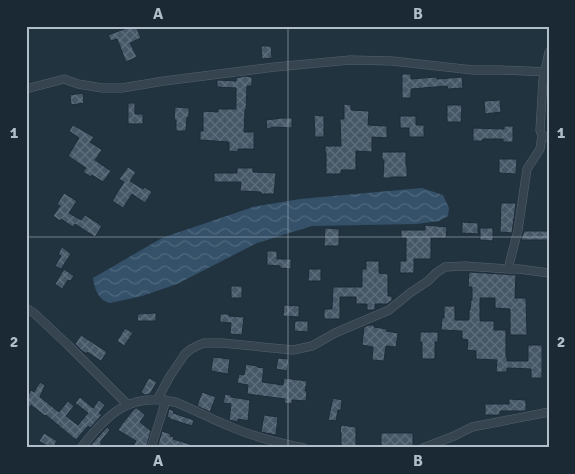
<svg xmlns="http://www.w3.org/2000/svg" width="575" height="474" viewBox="0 0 575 474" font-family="Signika,sans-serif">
  <defs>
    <pattern id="water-waves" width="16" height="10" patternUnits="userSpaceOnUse" patternTransform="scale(1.25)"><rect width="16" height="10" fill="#345169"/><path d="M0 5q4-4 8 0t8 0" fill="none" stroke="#4f687d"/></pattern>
    <pattern id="building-cross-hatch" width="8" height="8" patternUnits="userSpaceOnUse" patternTransform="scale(1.25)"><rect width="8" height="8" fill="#465867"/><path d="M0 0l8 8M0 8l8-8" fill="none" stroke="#5e6e7b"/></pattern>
  </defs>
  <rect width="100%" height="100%" fill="#223340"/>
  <path fill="url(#water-waves)" d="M422,188L443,195L449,208L448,216L439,221L416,224L312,226L257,243L177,284L142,296L110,303C99,301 94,288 93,278L162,238L253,207L300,199Z"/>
  <path fill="url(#building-cross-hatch)" stroke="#1d2b37" d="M126,26H136L141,38L130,43L137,57L126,62L117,39L111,41L108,35L127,28Z
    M261,46H271L272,58L262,59Z
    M402,74H411V79L436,77L437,79L462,77L463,88L448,89L447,86L411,89V98H402Z
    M245,76L252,77V86H247L246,110H245L244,132H254V149H238V152L229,151V142L200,140V131H203V111L218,112V109H236V88L217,87V80L236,81V78Z
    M83,93L84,103L71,105L70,95Z
    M500,100L501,112L485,114L484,101Z
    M128,103H135V114H143V124H128Z
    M344,104L351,105V110L369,111L368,125L387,126V138L372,137V152L356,151V170H341V174H326V152H325V146H341L340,119H344Z
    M447,105H462L461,122H447Z
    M175,107L189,108V117H187L186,131H176V120H174Z
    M314,115L324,116V137H315Z
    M400,116H416V125H424V137H409V128H400Z
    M282,118H292V128L274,127L267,129L266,120Z
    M73,125L94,137L90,142L102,150L95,160L111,171L103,182L92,175L91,177L83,172L86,168L68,156L79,138L69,131Z
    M504,126H513V142H503V139H483L482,141H473V128L504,129Z
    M382,152H406V166H407V177H391V178H383L384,160H382Z
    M499,159H517L516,174L499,173Z
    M128,167L136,172L130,181L143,189L145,187L152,192L145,203L132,194L123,208L112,201L124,182L119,179Z
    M237,168H253V172L276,173L274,194H261V192L240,191L241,182H214V173H237Z
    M64,193L77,201L69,213L81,220L85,215L102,226L95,237L75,224L73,227L61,219L60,221L53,216L60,206L57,204Z
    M501,203H516L512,233L500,232Z
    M462,222L478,223V234L462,233Z
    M425,225L447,227L446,238H431V259H414V273H400V261H406V238H401V230H425Z
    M325,228L339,229V246H324Z
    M480,228H493V241L480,240Z
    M524,231H549V240H521Z
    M62,247L71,254L61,269L55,266L61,256L58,254Z
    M267,251H277V259H291V269L280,268V266L267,265Z
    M366,261H379V273L388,274V296H392V300L387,304H375V310H367V304H356V297H340V319H324V309H332L333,287H362V269H366Z
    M64,269L74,276L70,281L68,280L62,289L55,284Z
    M309,269H321V281H308Z
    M469,272L516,275L515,298H526L527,335H510V309L495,308V298H480V321H494V330H506V357H507V361H528V345H542V378H531V369L507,368V372H496L497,360L476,359V351L467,350L468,340L462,339V331L441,330L442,318H444V306H455V320H469V310H470L471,300H472V287H468Z
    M231,286H242V298H231Z
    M284,305L299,306V317L283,316Z
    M156,313V321H137L138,314Z
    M220,314H229V316L244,317L242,335L230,334L231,323L220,322Z
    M295,321H308V332L294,331Z
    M369,325H374V327L387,329L386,331L398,333L396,347L386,346L384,361L372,360L373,347L362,345L364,327Z
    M125,328L133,333L124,346L117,341Z
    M420,332H438V342H435V359H422V342H420Z
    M81,335L107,352L101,361L87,352V354L82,351L75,344Z
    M213,357L230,359L228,374L211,371Z
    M278,358L289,359L287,371L276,369Z
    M246,364L257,366V367L264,368L262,382L283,385L284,378L307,381L305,391H307L306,401L292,400V404L284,403L285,399L247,394L248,385L237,383L239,374L244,375Z
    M149,378L157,382L150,394L145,395L141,392Z
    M40,382L45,385L40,397L59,412L68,401L74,406L66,416L78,425L88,413L75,403L80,397L93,408L99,400L105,405L99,413L102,415L90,428L88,426L76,440L46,415L45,416L31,405L26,413V399L31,390L34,392Z
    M202,392L216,397L210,412L197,406Z
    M225,394L231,395V397L250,400L248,421L238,419V422L229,420L231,404L223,403Z
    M333,398L342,400L341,410H338L336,421L328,420Z
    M509,399L526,400V411H500V415H485V404H509Z
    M135,408H137L145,415L140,422L151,431L146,448H132L136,441L118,430L122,424Z
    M169,409L174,411L173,413L194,420L192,426L170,419V418L167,417Z
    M264,415L278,417L276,435L261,432Z
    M341,425L356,427V447L341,448V432H340Z
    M107,427L110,430L100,442L102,443L98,448H88Z
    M162,431L171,434L170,436L174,437L173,439L196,446V448H157Z
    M44,433L57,441L53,448H51L39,441Z
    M381,433H413V448H381Z"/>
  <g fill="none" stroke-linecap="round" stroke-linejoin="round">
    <g stroke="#54626e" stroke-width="9">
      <path id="street" d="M549,52L543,80L540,130L542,136L549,137
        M26,89L64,79L78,84L102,88H122L164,81L275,67L350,60L392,61L473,70H500L549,72
        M508,269H519L549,273
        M26,308L34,313L68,345L128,405
        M157,400L170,376L185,354L191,349L199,345L204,343H222L293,350L312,346L335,333L389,310L410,293L428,281L436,273L445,267L465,266L508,269L518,230L527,169L540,149L542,136
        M81,448C107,414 129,392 175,402C193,409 211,419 229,426C253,437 279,443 304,448
        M151,448L166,400
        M423,448L454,436L472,427L549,412"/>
    </g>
    <use href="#street" stroke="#364450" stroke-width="8"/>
  </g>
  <path fill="none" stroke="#b2bfcb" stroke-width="1" stroke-opacity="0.55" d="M288,26V448M26,237H549"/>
  <rect width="575" height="474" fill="none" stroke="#1b2935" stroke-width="55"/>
  <rect x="28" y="28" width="520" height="418" fill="none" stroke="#b2bfcb" stroke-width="2"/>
  <g font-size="16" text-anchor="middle" font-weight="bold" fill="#b2bfcb">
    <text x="158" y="19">A</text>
    <text x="418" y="19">B</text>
    <text x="14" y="138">1</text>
    <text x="561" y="138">1</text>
    <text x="14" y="347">2</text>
    <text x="561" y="347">2</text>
    <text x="158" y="466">A</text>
    <text x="418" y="466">B</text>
  </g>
</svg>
